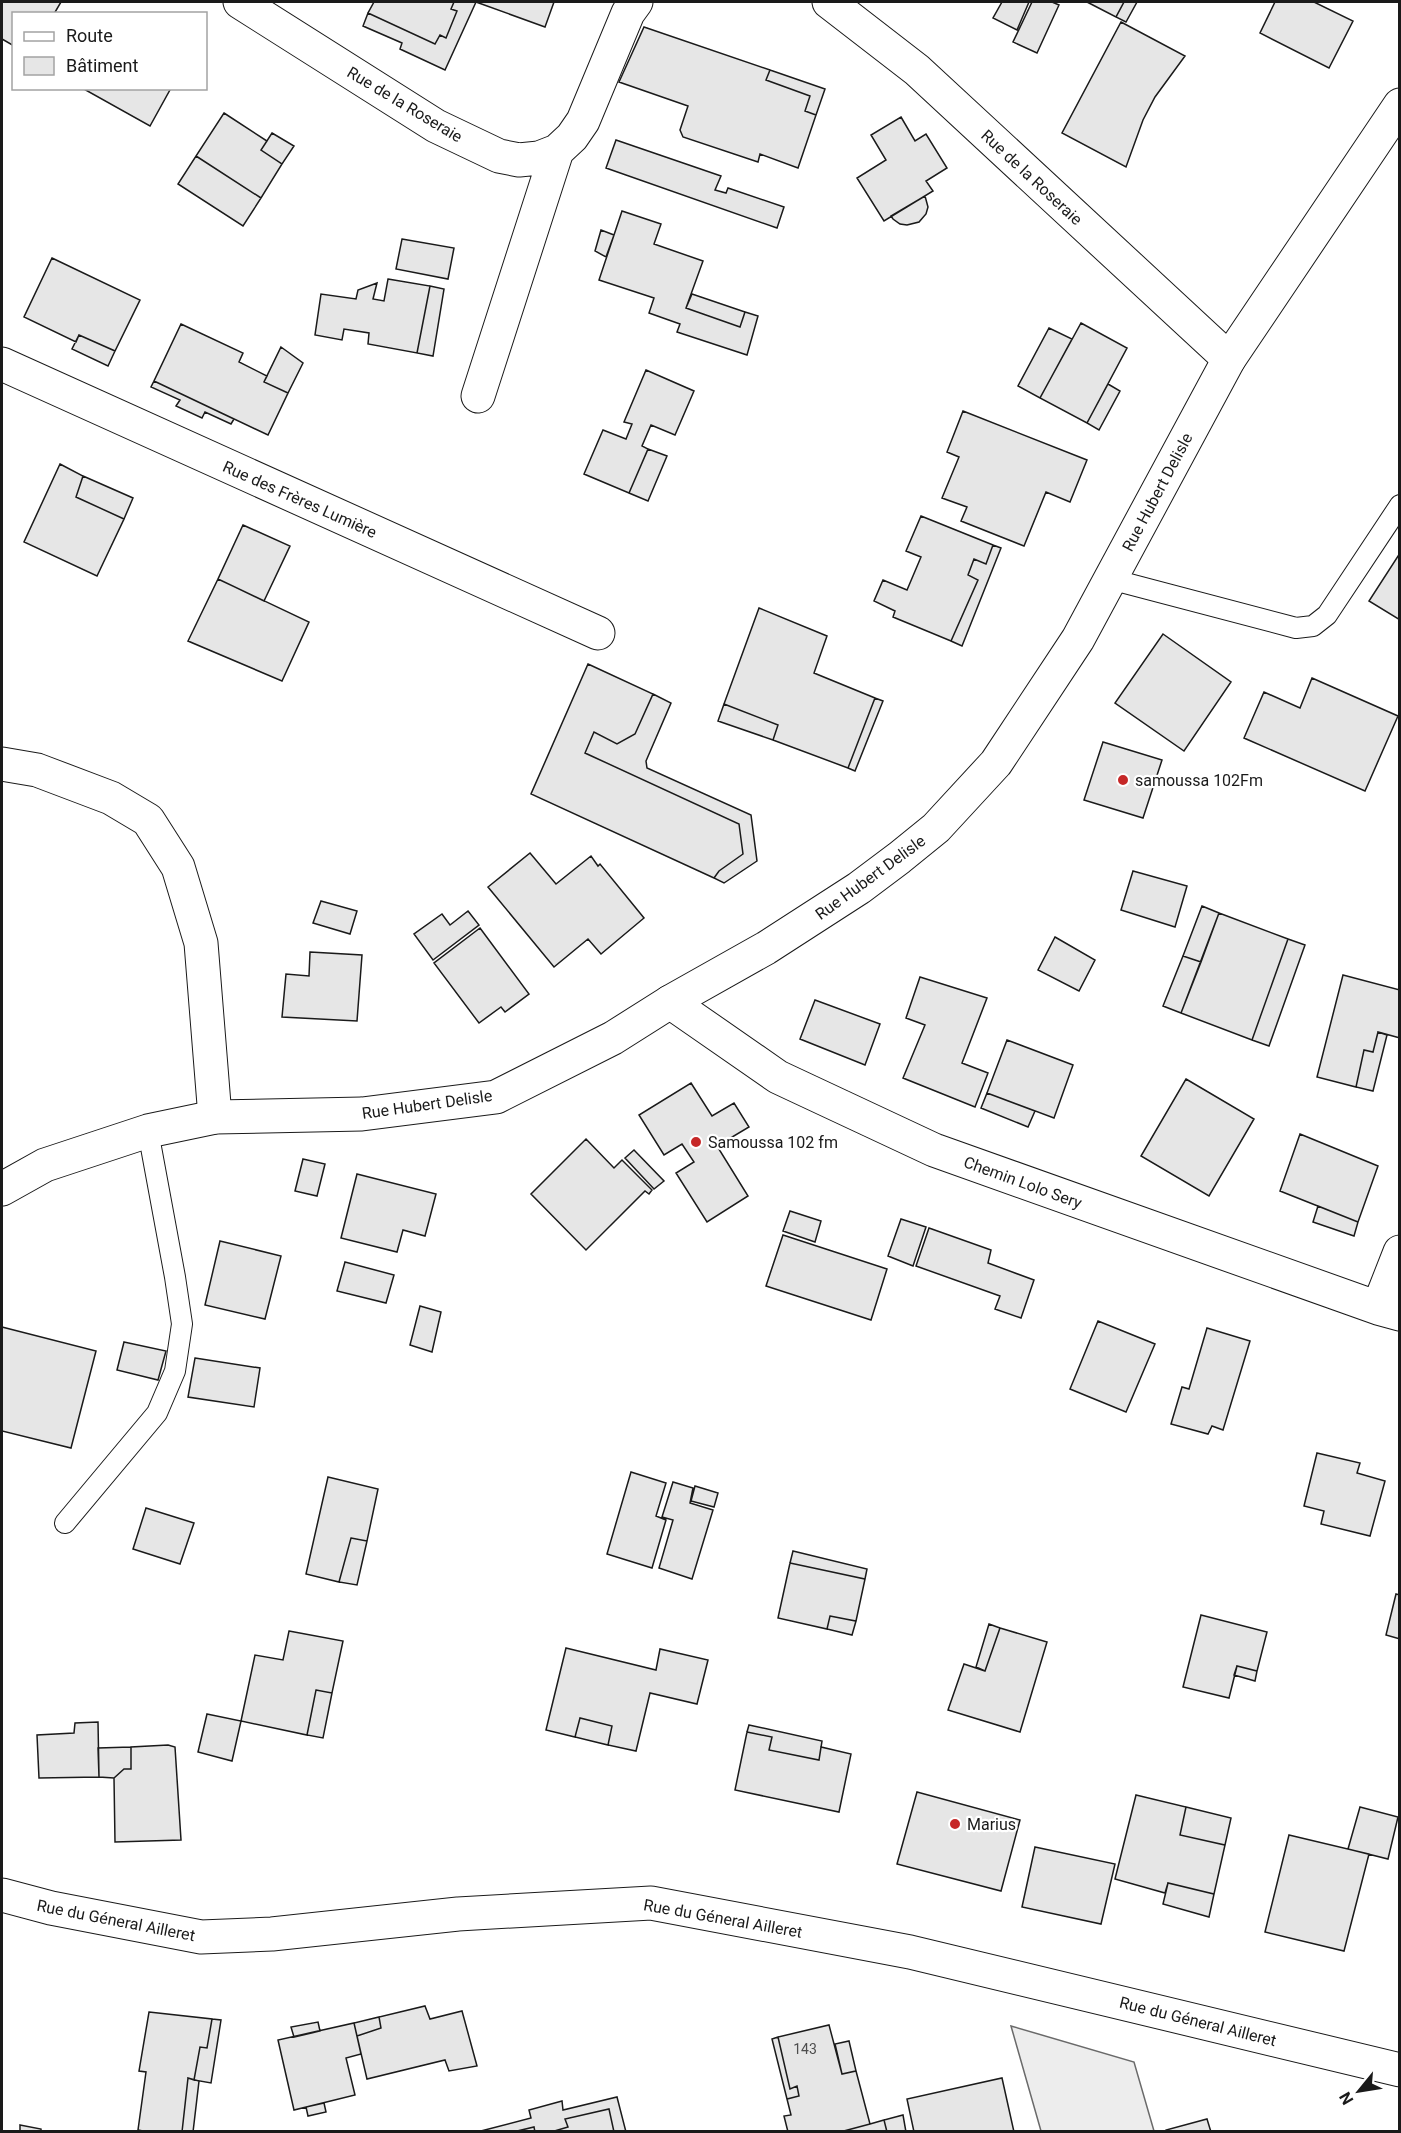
<svg xmlns="http://www.w3.org/2000/svg" width="1401" height="2133" viewBox="0 0 1401 2133" font-family="Roboto,sans-serif">
  <rect width="100%" height="100%" fill="#fff"/>
  <path fill="#ededed" stroke="#6a6a6a" stroke-width="1.5" d="M1011,2026L1134,2062L1154,2131H1041Z"/>
  <path fill="#e6e6e6" stroke="#1a1a1a" stroke-width="1.5" d="M2,2H61L54,14H14V46L2,39Z
    M374,2H454L451,9L457,11L446,38L440,35L435,44L368,13Z
    M454,2H476L445,70L400,49L402,43L363,26L368,13L435,44L440,35L446,38L457,11L451,9Z
    M476,2H554L545,27Z
    M1002,2H1029L1017,30L993,18Z
    M1032,2H1052L1059,5L1037,53L1013,42Z
    M1087,2H1124L1116,17Z
    M1124,2H1137L1126,22L1116,17Z
    M1275,2H1314L1353,21L1329,68L1260,33Z
    M1121,22L1185,56L1155,97L1143,120L1126,167L1062,133Z
    M644,27L770,70L766,80L810,96L805,111L816,115L798,168L760,154L758,162L683,137L680,130L688,106L619,82Z
    M770,70L825,89L816,115L805,111L810,96L766,80Z
    M82,88H171L150,126Z
    M224,113L267,141L261,150L282,164L261,198L196,156Z
    M901,117L915,141L926,134L947,168L926,181L933,191L884,221L857,178L886,160L871,135Z
    M272,133L294,146L282,164L261,150Z
    M616,140L721,176L715,190L726,193L728,188L784,207L777,228L606,168Z
    M196,156L261,198L243,226L178,184Z
    M925,196L928,207L926,214L919,222L907,225L900,224L893,219L891,216Z
    M622,211L661,224L654,244L703,261L686,308L740,327L745,312L758,316L747,355L677,332L680,324L649,313L654,298L599,280Z
    M601,230L614,235L606,257L595,251Z
    M402,239L454,248L448,279L396,269Z
    M52,258L140,300L115,351L79,335L76,342L24,317Z
    M388,279L430,286L417,353L368,344L369,333L344,329L342,340L315,335L321,294L356,299L358,290L377,283L373,299L384,301Z
    M430,286L444,289L433,356L417,353Z
    M692,294L745,312L740,327L686,308Z
    M1081,323L1127,348L1087,423L1040,398Z
    M181,324L243,353L239,362L267,376L264,382L288,393L268,435L154,381Z
    M1049,328L1072,339L1040,398L1018,386Z
    M79,335L115,351L108,366L72,349Z
    M281,347L303,363L288,393L264,382Z
    M646,370L694,391L675,435L651,425L642,446L648,449L629,493L584,474L603,430L626,439L632,424L624,422Z
    M154,381L234,419L231,424L205,412L202,418L176,406L180,400L151,387Z
    M1108,384L1120,391L1099,430L1087,423Z
    M963,411L1087,460L1070,502L1046,492L1024,546L961,521L967,507L942,498L959,457L947,452Z
    M648,449L667,456L648,501L629,493Z
    M60,464L83,476L76,497L124,519L97,576L24,542Z
    M83,476L133,498L124,519L76,497Z
    M921,516L993,545L986,564L974,559L968,575L978,580L951,641L893,617L895,611L874,601L883,580L907,590L921,557L906,551Z
    M243,525L290,546L264,601L218,579Z
    M993,545L1001,548L962,646L951,641L978,580L968,575L974,559L986,564Z
    M1400,553V620L1369,601Z
    M218,579L309,622L282,681L188,641Z
    M759,608L827,636L814,673L875,698L848,768L773,740L778,725L724,704Z
    M1163,634L1231,682L1184,751L1115,703Z
    M588,664L653,694L635,734L617,744L594,732L585,753L739,824L743,854L719,871L714,878L531,794Z
    M1312,678L1398,716L1365,791L1244,738L1264,692L1300,708Z
    M653,694L671,703L646,761L647,768L751,815L757,861L724,883L714,878L719,871L743,854L739,824L585,753L594,732L617,744L635,734Z
    M875,698L883,701L855,771L848,768Z
    M724,704L778,725L773,740L718,721Z
    M1103,742L1162,760L1143,818L1084,800Z
    M530,853L556,884L591,856L598,866L600,864L644,918L601,954L588,939L554,967L488,887Z
    M1133,871L1187,886L1175,927L1121,910Z
    M321,901L357,911L350,934L313,923Z
    M1202,906L1219,913L1201,962L1183,956Z
    M468,911L479,925L433,960L414,934L442,914L450,925Z
    M1219,913L1288,939L1252,1040L1181,1013Z
    M480,928L529,994L505,1012L501,1007L479,1023L434,963Z
    M1055,937L1095,960L1079,991L1038,970Z
    M1288,939L1305,945L1269,1046L1252,1040Z
    M310,952L362,955L357,1021L282,1017L286,974L309,976Z
    M1183,956L1201,962L1181,1013L1163,1006Z
    M1343,975L1400,990V1038L1378,1032L1373,1052L1364,1050L1356,1087L1317,1077Z
    M920,977L987,998L962,1063L988,1073L975,1107L903,1078L925,1025L906,1018Z
    M815,1000L880,1024L865,1065L800,1039Z
    M1378,1032L1387,1035L1373,1091L1356,1087L1364,1050L1373,1052Z
    M1007,1040L1073,1065L1054,1118L987,1093Z
    M1186,1079L1254,1119L1209,1196L1141,1156Z
    M691,1083L712,1116L734,1103L749,1127L717,1146L748,1196L707,1222L676,1173L694,1162L682,1144L664,1155L639,1115Z
    M987,1093L1035,1111L1028,1127L981,1108Z
    M1300,1134L1378,1166L1358,1222L1280,1191Z
    M586,1139L614,1168L622,1160L652,1190L649,1194L645,1191L586,1250L531,1194Z
    M634,1150L664,1181L654,1189L625,1158Z
    M303,1159L325,1164L317,1196L295,1191Z
    M357,1174L436,1194L425,1236L403,1230L397,1252L341,1238Z
    M1318,1206L1358,1222L1354,1236L1313,1222Z
    M790,1211L821,1221L815,1242L783,1231Z
    M901,1219L926,1227L913,1266L888,1256Z
    M929,1228L991,1250L988,1263L1034,1280L1021,1318L995,1309L1000,1296L916,1266Z
    M783,1235L887,1269L871,1320L766,1286Z
    M220,1241L281,1256L265,1319L205,1305Z
    M345,1262L394,1275L386,1303L337,1291Z
    M420,1306L441,1312L432,1352L410,1345Z
    M1098,1321L1155,1344L1126,1412L1070,1389Z
    M2,1327L96,1351L71,1448L2,1431Z
    M1207,1328L1250,1341L1223,1430L1212,1426L1208,1434L1171,1424L1182,1387L1189,1389Z
    M124,1342L166,1351L158,1380L117,1370Z
    M195,1358L260,1368L254,1407L188,1397Z
    M1317,1453L1360,1463L1357,1473L1385,1481L1370,1536L1321,1524L1324,1511L1304,1506Z
    M631,1472L666,1483L656,1516L666,1520L652,1568L607,1554Z
    M328,1477L378,1489L367,1541L351,1538L339,1582L306,1574Z
    M673,1482L693,1488L690,1503L713,1510L692,1579L659,1568L673,1520L662,1517Z
    M695,1486L718,1493L714,1507L691,1501Z
    M146,1508L194,1523L180,1564L133,1549Z
    M351,1538L367,1541L357,1585L339,1582Z
    M793,1551L867,1569L865,1579L790,1563Z
    M790,1563L865,1579L856,1621L830,1616L827,1629L778,1618Z
    M1396,1594L1400,1595V1639L1386,1635Z
    M1201,1615L1267,1632L1257,1671L1237,1666L1229,1698L1183,1687Z
    M830,1616L856,1621L852,1635L827,1629Z
    M989,1624L1000,1628L985,1671L976,1667Z
    M1000,1628L1047,1642L1020,1732L948,1710L964,1664L985,1671Z
    M289,1631L343,1641L332,1693L316,1690L307,1735L241,1721L255,1655L283,1660Z
    M566,1648L656,1670L660,1649L708,1660L697,1704L650,1693L636,1751L608,1745L612,1726L580,1718L575,1737L546,1730Z
    M1237,1666L1257,1671L1255,1681L1234,1675Z
    M316,1690L332,1693L323,1738L307,1735Z
    M207,1714L241,1721L232,1761L198,1752Z
    M580,1718L612,1726L608,1745L575,1737Z
    M98,1722L99,1777L39,1778L37,1735L74,1733L75,1723Z
    M749,1725L822,1741L819,1760L769,1750L772,1737L747,1732Z
    M747,1732L772,1737L769,1750L819,1760L821,1747L851,1754L839,1812L735,1790Z
    M168,1745L175,1747L181,1840L115,1842L114,1778L124,1769H131V1747Z
    M131,1747V1769H124L114,1778L99,1777L98,1748Z
    M917,1792L1020,1820L1001,1891L897,1864Z
    M1136,1795L1186,1807L1180,1835L1225,1845L1214,1894L1168,1883L1165,1893L1115,1879Z
    M1186,1807L1231,1818L1225,1845L1180,1835Z
    M1360,1807L1398,1817L1388,1859L1348,1849Z
    M1289,1835L1369,1854L1344,1951L1265,1932Z
    M1035,1847L1115,1864L1101,1924L1022,1907Z
    M1168,1883L1214,1894L1209,1917L1163,1904Z
    M425,2006L430,2019L462,2011L477,2066L449,2071L445,2060L367,2079L357,2036L381,2028L379,2017Z
    M149,2012L212,2019L207,2048L200,2047L194,2080L188,2078L182,2132H148L138,2130L146,2072L139,2071Z
    M379,2017L381,2028L357,2036L354,2023Z
    M212,2019L221,2020L211,2083L194,2080L200,2047L207,2048Z
    M318,2022L320,2031L294,2037L291,2027Z
    M354,2023L361,2054L346,2058L355,2095L294,2110L278,2040Z
    M829,2025L842,2074L856,2071L870,2124L840,2132H788L784,2116L791,2115L787,2099L799,2096L797,2086L790,2089L778,2037Z
    M778,2037L790,2089L797,2086L799,2096L787,2099L772,2039Z
    M849,2041L856,2071L842,2074L835,2044Z
    M188,2078L199,2081L193,2132H182Z
    M1002,2078L1014,2132H914L907,2099Z
    M617,2097L626,2132H614L609,2109L565,2119L568,2127L551,2132H535L534,2127L513,2132H477L531,2118L529,2110L562,2101L563,2110Z
    M324,2103L326,2112L308,2116L306,2107Z
    M609,2109L614,2132H551L568,2127L565,2119Z
    M903,2115L906,2132H887L884,2120Z
    M1207,2119L1211,2132H1166V2130Z
    M884,2120L887,2132H840L870,2124Z
    M20,2125L41,2129V2132H20Z
    M534,2127L535,2132H513Z"/>
  <g fill="none" stroke-linecap="round" stroke-linejoin="round">
    <g stroke="#1a1a1a" stroke-width="22">
      <path id="service" d="M1110,579L1296,628L1313,626L1327,615L1400,505
        M65,1523L157,1413L175,1371L182,1324L175,1277L148,1131"/>
    </g>
    <g stroke="#1a1a1a" stroke-width="35">
      <path id="minor" d="M240,2L436,126L499,156L519,160L539,158L557,151L572,137L583,121L628,13L636,2
        M829,2L917,70L1229,359
        M2,364L598,633
        M478,396L557,151
        M2,764L37,770L111,798L148,820L178,867L201,943L215,1117
        M670,1002L778,1077L934,1150L1378,1308L1400,1314
        M1378,1308L1400,1252
        M2,1895L51,1908L201,1937L272,1934L458,1914L651,1903L910,1952L1400,2070"/>
    </g>
    <g stroke="#1a1a1a" stroke-width="35">
      <path id="secondary" d="M2,1189L45,1165L148,1131L215,1117L362,1114L496,1097L613,1038L670,1002L766,948L859,888L899,858L936,828L996,763L1078,639L1229,359L1400,105"/>
    </g>
    <use href="#service" stroke="#fff" stroke-width="20"/>
    <use href="#minor" stroke="#fff" stroke-width="33"/>
    <use href="#secondary" stroke="#fff" stroke-width="33"/>
  </g>
  <g fill="#c62828" stroke="#fff" stroke-width="2">
    <circle cx="1123" cy="780" r="6"/>
    <circle cx="696" cy="1142" r="6"/>
    <circle cx="955" cy="1824" r="6"/>
  </g>
  <g text-anchor="middle" stroke-width="4.5" stroke-linejoin="round" paint-order="stroke">
    <g font-size="14" fill="#4d4d4d">
      <text x="805" y="2054">143</text>
    </g>
    <g font-size="16" fill="#1a1a1a" stroke="#fff">
      <text transform="translate(405 104) rotate(31)" y="6">Rue de la Roseraie</text>
      <text transform="translate(1032 177) rotate(43)" y="6">Rue de la Roseraie</text>
      <text transform="translate(1157 492) rotate(-62)" y="6">Rue Hubert Delisle</text>
      <text transform="translate(300 499) rotate(24)" y="6">Rue des Frères Lumière</text>
      <text transform="translate(870 877) rotate(-36)" y="6">Rue Hubert Delisle</text>
      <text transform="translate(427 1104) rotate(-8)" y="6">Rue Hubert Delisle</text>
      <text transform="translate(1023 1182) rotate(20)" y="6">Chemin Lolo Sery</text>
      <text transform="translate(723 1918) rotate(10)" y="6">Rue du Géneral Ailleret</text>
      <text transform="translate(116 1920) rotate(11)" y="6">Rue du Géneral Ailleret</text>
      <text transform="translate(1198 2021) rotate(14)" y="6">Rue du Géneral Ailleret</text>
    </g>
    <g font-size="16" fill="#1a1a1a" stroke="#fff" text-anchor="start">
      <text x="1135" y="786">samoussa 102Fm</text>
      <text x="708" y="1148">Samoussa 102 fm</text>
      <text x="967" y="1830">Marius</text>
    </g>
  </g>
  <rect width="1401" height="2133" fill="none" stroke="#1a1a1a" stroke-width="6"/>
  <rect x="12" y="12" width="195" height="78" fill="#ffffff" stroke="#a3a3a3" stroke-width="1.5"/>
  <rect x="24" y="32" width="30" height="9" fill="#ffffff" stroke="#a3a3a3" stroke-width="1.5"/>
  <text x="66" y="42" font-size="18" fill="#1a1a1a">Route</text>
  <rect x="24" y="57" width="30" height="18" fill="#e6e6e6" stroke="#a3a3a3" stroke-width="1.5"/>
  <text x="66" y="72" font-size="18" fill="#1a1a1a">Bâtiment</text>
  <g transform="translate(1359 2091) rotate(240)" stroke="#ffffff" stroke-width="4.5" paint-order="stroke">
  <path d="M0-4.5L10 22L0 15L-10 22Z" fill="#1a1a1a"/>
  <text y="-9" font-size="16" font-weight="bold" text-anchor="middle" fill="#1a1a1a">N</text>
  </g>
</svg>
